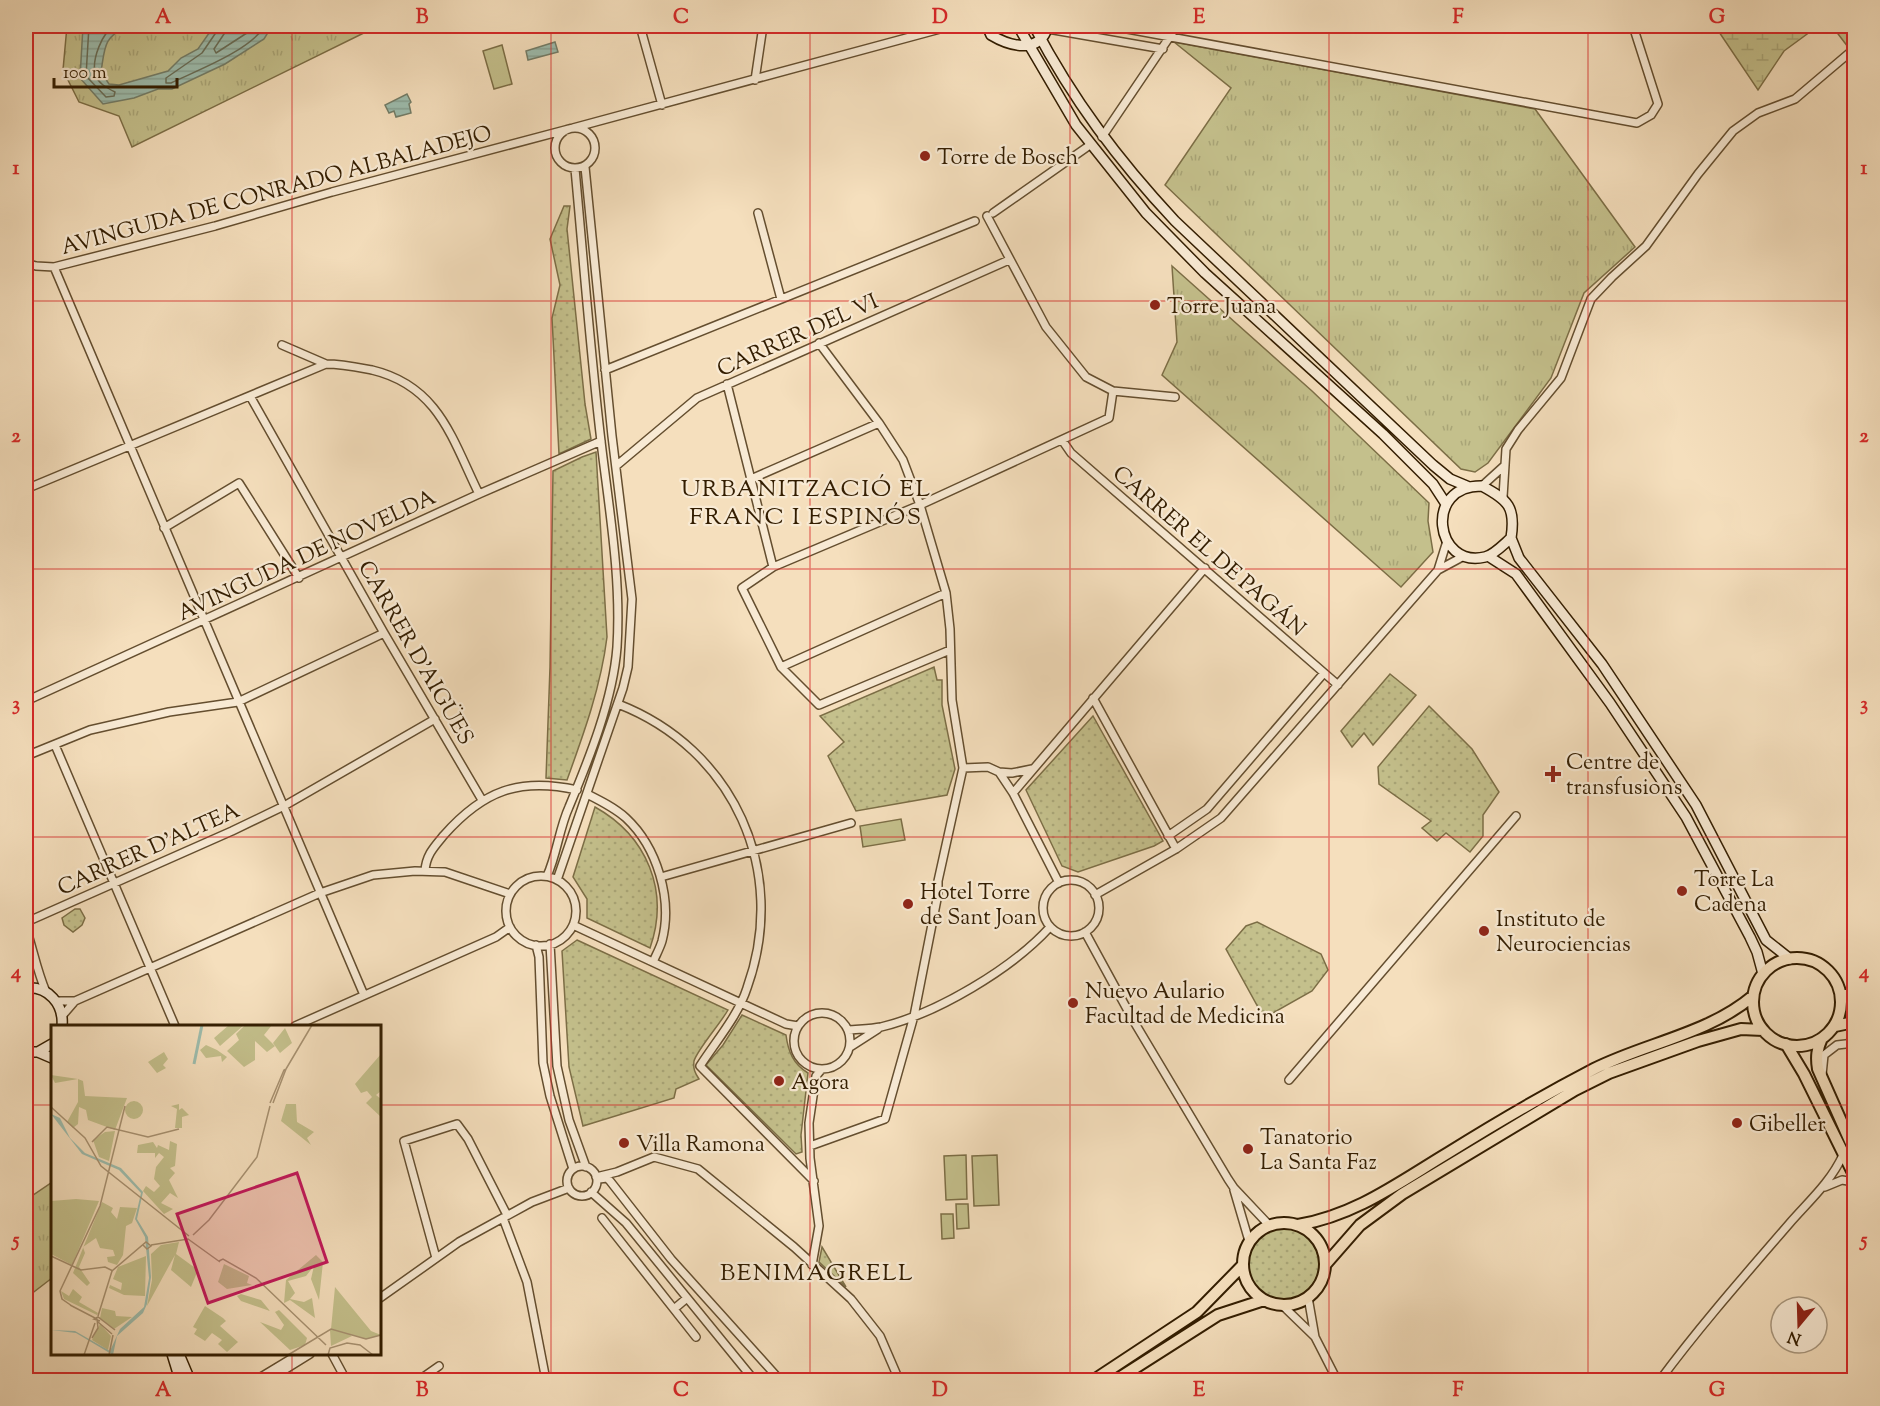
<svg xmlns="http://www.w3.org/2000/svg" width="1880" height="1406" viewBox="0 0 1880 1406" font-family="'Sorts Mill Goudy',serif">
  <defs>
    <pattern id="grass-tufts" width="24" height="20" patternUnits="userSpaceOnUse" patternTransform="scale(1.5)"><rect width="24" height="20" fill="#c4c08c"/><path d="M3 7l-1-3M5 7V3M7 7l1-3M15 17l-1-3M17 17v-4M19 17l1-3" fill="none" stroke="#a9a577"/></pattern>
    <pattern id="wetland-marsh" width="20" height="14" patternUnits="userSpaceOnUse" patternTransform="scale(1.5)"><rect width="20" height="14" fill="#c4c08c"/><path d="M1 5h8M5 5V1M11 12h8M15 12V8" fill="none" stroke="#a9a577"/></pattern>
    <pattern id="park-dots" width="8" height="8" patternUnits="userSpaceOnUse" patternTransform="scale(1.5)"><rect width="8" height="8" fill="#c4c08c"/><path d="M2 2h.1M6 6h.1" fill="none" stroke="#a9a577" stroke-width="1.8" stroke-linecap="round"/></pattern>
    <pattern id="water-rules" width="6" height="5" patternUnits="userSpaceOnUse" patternTransform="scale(1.5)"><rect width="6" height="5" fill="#9dbdae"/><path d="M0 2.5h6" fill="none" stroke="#88a294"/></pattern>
  </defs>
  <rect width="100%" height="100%" fill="#f5dfbd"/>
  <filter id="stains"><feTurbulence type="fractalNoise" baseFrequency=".00333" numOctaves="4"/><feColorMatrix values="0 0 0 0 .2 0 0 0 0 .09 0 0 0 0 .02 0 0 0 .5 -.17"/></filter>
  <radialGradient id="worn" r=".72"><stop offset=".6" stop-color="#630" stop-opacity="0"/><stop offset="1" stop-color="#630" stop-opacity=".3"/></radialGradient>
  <path fill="url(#grass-tufts)" stroke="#7c6e46" stroke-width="1.5" d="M67,26H378L132,147L119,116L79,102L63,70Z
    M1174,42L1535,109L1635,247L1584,293L1551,378L1488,463L1475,472L1461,469L1165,185L1231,88Z
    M1172,266L1312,391L1429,503L1428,521L1433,552L1401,587L1162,375L1177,342Z
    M51,1183L52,1186V1278L26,1298V1200Z"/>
  <path fill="url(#wetland-marsh)" stroke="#7c6e46" stroke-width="1.5" d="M1715,26H1818L1784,51L1758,90Z
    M1832,26H1854V40L1848,47Z"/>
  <path fill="url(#park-dots)" stroke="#7c6e46" stroke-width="1.5" d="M564,206H570L567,229L585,404L591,439L559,454L552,318L560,285L550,239Z
    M596,452L607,637C601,686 584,733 567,780L546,778L550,667L553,471L582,457Z
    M934,667L937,680H942V705L955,769L947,795L856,811L828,756L844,742L820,716Z
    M1390,674L1416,695L1373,745L1364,733L1352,747L1341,731Z
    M1429,706L1472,749L1499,792L1483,815V836L1470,852L1446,833L1437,841L1422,828L1431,821L1379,784L1378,767Z
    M1093,716L1163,841L1154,846L1078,872L1062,866L1026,790Z
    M595,807C647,836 670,891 650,948L587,918V899L573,877Z
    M75,909H80L85,918L82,925L73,932L64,925L62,918Z
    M1257,922L1321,954L1328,970L1312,991L1264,1018L1226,949L1246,926Z
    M577,940L728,1010C720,1024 697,1050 694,1061C693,1069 695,1073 699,1079L676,1089L674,1098L583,1126L569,1067L562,951Z
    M742,1015L786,1035C788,1051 793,1064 808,1073L801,1135L802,1152L796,1154L706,1065L723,1045Z
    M1247 1264a36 36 0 1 1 72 0a36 36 0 1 1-72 0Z
    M822,1247L846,1287L819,1262Z"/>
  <path fill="#c4c08c" stroke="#7c6e46" stroke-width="1.5" d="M502,45L512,84L494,89L483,51Z
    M901,819L905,840L863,847L860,826Z
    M966,1155L967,1199L946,1200L944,1156Z
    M997,1155L999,1205L974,1206L972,1156Z
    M956,1204H968L969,1228L957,1229Z
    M941,1214H953L954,1238L942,1239Z"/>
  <path fill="url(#water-rules)" stroke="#737d68" stroke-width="1.5" d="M83,26H127C103,38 105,47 101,72L109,84L119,85L168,71L181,58L198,49L214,26H272L264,39L225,64L172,89H158L134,98L103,104L80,78Z
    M555,42L558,52L528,60L526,51Z
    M407,94L411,102L409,104L411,113L396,117L394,111L389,113L385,105Z"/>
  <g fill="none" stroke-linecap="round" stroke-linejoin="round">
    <path stroke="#686d57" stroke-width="1.5" d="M89,26L86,76L106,97L114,96L115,92C107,88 97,83 95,73C92,59 102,33 114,26
      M218,26L217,31L202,53L166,78V83H171C198,70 249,51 265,26
      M226,26L224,34L214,49L216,53L253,29L256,26"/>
    <g stroke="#644e2f" stroke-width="10">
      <path id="street" d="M640,26L662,105
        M1111,26L1637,123L1651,115L1658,104L1633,26
        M1048,29L1163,49
        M26,31L28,26
        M755,80L763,26
        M555 148a20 20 0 1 1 40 0a20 20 0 1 1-40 0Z
        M573,128L951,26
        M1102,137L1177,26
        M758,213L781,299
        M993,213L1090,145
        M987,216L1046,327L1086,377L1113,391L1175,397
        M26,263L36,266L54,267L215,226L332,192L569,129
        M54,267L364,995
        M282,345L326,364
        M605,370L975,221
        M727,384L773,567
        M250,396L384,633L482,800
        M1062,440L1071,453L1338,685
        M616,466L697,398L1009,260
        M751,479L879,423
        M1482,486L1504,466
        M26,489L326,364C342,364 356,367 372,370C439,386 452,439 479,494
        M1503,497L1506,449L1518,430L1561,378L1591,299L1612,277L1646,246L1698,174L1733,131L1758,113L1795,99L1854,49
        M164,528L239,483L299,578
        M1438,570L1464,556
        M950,650L819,705L781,667L742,588L773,567L920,505L1109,418L1113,391
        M781,667L946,593
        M1093,698L1176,849
        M26,701L479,494L601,441
        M618,704C734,749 789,871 747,988C738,1016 716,1041 700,1066L814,1181
        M55,745L175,1026
        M26,756L90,730L169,712L238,702L384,633
        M963,768L988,767L999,772L1013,793L1059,883
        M999,772L1012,773L1032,769
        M1013,793L1205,568
        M587,794C601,801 615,808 626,818C657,847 673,899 662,941C660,948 656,955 653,962
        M1168,836L1207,809L1324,673
        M425,871C426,855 434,847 444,835C483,791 519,777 577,790
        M547,876C557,854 559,829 569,807C589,759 613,700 617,647C621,584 611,521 603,458C591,362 584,265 575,169
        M506 911a35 35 0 1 1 70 0a35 35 0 1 1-70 0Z
        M661,877L851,823
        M557,880L623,688L628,667L632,599L612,436L585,167
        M1043 908a28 28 0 1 1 56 0a28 28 0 1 1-56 0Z
        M1095,895L1176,849L1221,818L1438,570L1447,541
        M26,920H31L232,831L284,806L435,719
        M573,925L786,1024L798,1026
        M26,928C33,949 37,971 46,992
        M1085,932L1133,1020L1228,1179L1234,1188L1269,1225
        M550,944L557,1066L569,1120L586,1167
        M536,945L539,957L543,1063L550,1096L573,1169
        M56,1001H75L320,893L373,875L415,871L445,872L510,894
        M794 1041a28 28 0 1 1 56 0a28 28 0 1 1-56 0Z
        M62,1016L75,1001
        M295,1026L496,937L510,927
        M848,1030C859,1029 871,1029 881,1027C936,1014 1012,969 1050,927
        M850,1047L878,1029
        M1822,1075L1824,1055L1837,1045L1854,1043
        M1289,1080L1516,816
        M810,1146L885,1119L914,1016L938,894V881L963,768L952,700L950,629L946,593L920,505L903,460L879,423L819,343
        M567 1181a15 15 0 1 1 30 0a15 15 0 1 1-30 0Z
        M596,1177L617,1172L654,1157L698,1169L794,1247L851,1299L880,1336L899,1380
        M599,1179L607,1178L610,1181L671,1259L780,1380
        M1825,1187L1842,1180L1854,1182
        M1234,1190L1249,1241
        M591,1192L626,1223L754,1380
        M503,1218L527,1282L546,1380
        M602,1218L696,1337
        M436,1258L404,1141L457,1124L468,1139L507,1215
        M812,1265L819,1226L810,1158L809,1123L816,1076L821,1070
        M1308,1297L1315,1337
        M380,1298L459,1242L532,1202L569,1188
        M1282,1305L1315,1337L1337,1380
        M674,1309L687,1298
        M332,1354L346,1380
        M256,1380L299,1354
        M268,1380L310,1354
        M419,1380L439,1366
        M1660,1380C1700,1326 1745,1275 1789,1224C1809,1201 1830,1183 1843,1155"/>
    </g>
    <g stroke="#331d00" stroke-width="12">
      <path id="secondary" d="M987,26L991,35C1011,47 1040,54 1048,26
        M1018,26L1076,125L1146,213L1205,273L1383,434L1433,484L1446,504
        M1034,26C1073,100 1118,160 1175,221L1433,465L1450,479L1469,487
        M1482,486C1508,500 1516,507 1511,538C1504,544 1494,555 1485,557C1435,569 1423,485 1482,486Z
        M1511,538L1519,558L1602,664L1696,805L1766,940L1790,959
        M1488,556L1516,574L1610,703L1686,817L1750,937L1757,952L1763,974
        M26,988C48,986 64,1004 62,1026
        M26,1052H38L52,1044
        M38,1052L52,1058
        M172,1354L180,1380
        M179,1354L190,1380"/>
    </g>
    <g stroke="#331d00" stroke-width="14">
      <path id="primary" d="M1753 1002a44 44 0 1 1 88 0a44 44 0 1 1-88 0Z
        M1841,993L1854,1001
        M1835,1026L1854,1022
        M1822,1038C1817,1049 1816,1057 1818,1069L1854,1150
        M1786,1044L1804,1074L1854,1175
        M1243 1264a41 41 0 1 1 82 0a41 41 0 1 1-82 0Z
        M1298,1225C1356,1215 1398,1183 1448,1153C1496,1123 1544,1095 1594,1069C1646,1043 1708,1034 1753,996
        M1325,1265L1360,1225L1402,1194L1575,1090L1609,1073L1698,1041L1741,1029L1763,1030
        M1094,1380L1197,1312L1242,1266
        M1116,1380L1218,1315L1264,1300"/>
    </g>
    <use href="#street" stroke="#f8ead4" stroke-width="7"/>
    <use href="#secondary" stroke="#f8ead4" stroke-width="9"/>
    <use href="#primary" stroke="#f5dfbd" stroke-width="10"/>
  </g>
  <path fill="none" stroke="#d62828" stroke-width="1.5" stroke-opacity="0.55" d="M292,26V1026M551,26V1380M810,26V1380M1070,26V1380M1329,26V1380M1588,26V1380M26,301H1854M26,569H1854M26,837H1854M26,1105H52M380,1105H1854M292,1354V1380"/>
  <g fill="#8f2418" stroke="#f8ead4" stroke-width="2">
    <circle cx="925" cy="156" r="6"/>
    <circle cx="1155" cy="305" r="6"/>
    <path d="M1550 765h6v6h6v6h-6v6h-6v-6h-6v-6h6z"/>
    <circle cx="1682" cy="891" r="6"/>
    <circle cx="908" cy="904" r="6"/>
    <circle cx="1484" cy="931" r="6"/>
    <circle cx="1073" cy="1003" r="6"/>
    <circle cx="779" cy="1081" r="6"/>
    <circle cx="1737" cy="1123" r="6"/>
    <circle cx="624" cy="1143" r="6"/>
    <circle cx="1248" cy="1149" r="6"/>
  </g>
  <g text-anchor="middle" stroke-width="4.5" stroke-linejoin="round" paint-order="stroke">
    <g font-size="22" fill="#331d00" stroke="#f8ead4" text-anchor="start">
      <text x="937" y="164">Torre de Bosch</text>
      <text x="1167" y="313">Torre Juana</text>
      <text x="1566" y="769">Centre de<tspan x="1566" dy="25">transfusions</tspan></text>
      <text x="1694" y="886">Torre La<tspan x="1694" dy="25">Cadena</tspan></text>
      <text x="920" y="899">Hotel Torre<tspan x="920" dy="25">de Sant Joan</tspan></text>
      <text x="1496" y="926">Instituto de<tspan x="1496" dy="25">Neurociencias</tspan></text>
      <text x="1085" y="998">Nuevo Aulario<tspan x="1085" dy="25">Facultad de Medicina</tspan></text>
      <text x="791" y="1089">Agora</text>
      <text x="1749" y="1131">Gibeller</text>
      <text x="1260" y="1144">Tanatorio<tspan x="1260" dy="25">La Santa Faz</tspan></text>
      <text x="636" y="1151">Villa Ramona</text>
    </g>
    <g font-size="22" fill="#331d00" stroke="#f8ead4">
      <text transform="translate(276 189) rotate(-15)" y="8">AVINGUDA DE CONRADO ALBALADEJO</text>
      <text transform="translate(797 334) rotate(-24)" y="8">CARRER DEL VI</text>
      <text transform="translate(1210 550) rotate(41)" y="8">CARRER EL DE PAGÁN</text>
      <text transform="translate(306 554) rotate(-25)" y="8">AVINGUDA DE NOVELDA</text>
      <text transform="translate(417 652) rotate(60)" y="8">CARRER D'AIGÜES</text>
      <text transform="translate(148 848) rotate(-24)" y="8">CARRER D'ALTEA</text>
    </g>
    <g font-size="24" letter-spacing="1.5" fill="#331d00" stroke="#f8ead4">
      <text x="806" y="496">URBANITZACIÓ EL<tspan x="806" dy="28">FRANC I ESPINÓS</tspan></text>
      <text x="817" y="1280">BENIMAGRELL</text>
    </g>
  </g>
  <g transform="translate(51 1025)">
    <rect width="330" height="330" fill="#f5dfbd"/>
    <path d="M194,0H221L213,10L224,21L216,27L204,16V35L193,42L176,26L188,15L185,9ZM155,20L166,25L176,32L171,37L170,31L155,33L149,25ZM330,29V66L325,70L330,74V92L315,78L321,72L316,66L310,68L304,59ZM0,50L27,54L32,56L34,71L76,73L64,105L37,95L35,85L28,82L27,99L22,103L16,97L27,77V54L4,58ZM74 85a9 9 0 1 1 18 0a9 9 0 1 1-18 0ZM128,79V85L131,83L138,90L131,92V103H124L126,84L120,81ZM235,79H245L246,97L263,107L256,113L260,120L230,96ZM64,106L58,136L48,132L42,115L54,107ZM119,116L126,119L124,141L119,143L124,148L118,155L127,173L119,168L110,178L122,184L113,189L92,166L95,161L103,167L109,161L103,154L105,142L113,132L108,128L104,133V128H86L87,120L102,117L106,123L107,120L118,125ZM25,174L48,176L21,240L0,229V176ZM51,177L62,183L60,187L66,194L69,182L86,183L81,198L75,201L72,230L66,240L57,237L56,232L64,231L62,225L49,223L45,213L32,222L34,228L28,242L39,258L36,261L22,248L32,223ZM128,217L125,229L147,245L140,262L120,245L124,230L96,281L101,255L100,229L110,220ZM265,230L272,237L268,275L260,254L263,241L255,251L237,256L244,268L239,274L253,277L261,273L264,293L239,275L233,278L235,255ZM95,231L94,271L73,270L58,263L59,260L70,265L71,258L62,254L67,242ZM173,239L198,251L196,258L201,260L176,264L167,257ZM22,264L31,272L28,277L47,288L46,290L13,274L10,266L18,271ZM190,269L210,275L219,286L190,276L186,271ZM154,281L172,293L175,296L169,301L187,317L176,327L167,319L171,315L161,308L154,316L143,309L146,304L142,302ZM51,283L64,286L65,291L81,292L63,304L49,293ZM228,285L256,313L254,320L239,325L209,297L230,305L233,300L224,287ZM49,299L60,311L57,325L41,315Z" fill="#c4c08c"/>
    <path d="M178,0H193L169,21L163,13ZM284,262L320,306L330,310L315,314L280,304ZM279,305H290L301,311L280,321Z" fill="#c4c08c"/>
    <path d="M234,3L241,18L229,28L222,18ZM113,27L117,34L112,40L115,43L106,48L97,37Z" fill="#c4c08c"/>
    <path d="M0,89L9,93L19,113L34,128L70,143L92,167L86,194L97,212L100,252L96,279L92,288L66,311L62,330L25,308L0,305L24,306L59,326L69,304L93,282L98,253L94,212L84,194L90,168L68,145L31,129Z" fill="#9dbdae"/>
    <path fill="none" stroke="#9dbdae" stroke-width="3" d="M143,39L151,0"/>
    <path fill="none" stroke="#a79171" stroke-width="1.5" d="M235,44L261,0M219,78L233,45L235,44L222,78M0,82L34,113L50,141L138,211M41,117L56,102L97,112L128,104M142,210L158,195L206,132L219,81M100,220L137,214L169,237M0,231L30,245L54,242L62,246M168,236L172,234L205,253L275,320M19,280L46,294L47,303L41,313M21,281L11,274L9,266L49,181L74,81M47,291L61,246L95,217L100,221L96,224L92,220M49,296L43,294L47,292L64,305M47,297L61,309M33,330L44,298M58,330L62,310M237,330L280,304L315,314L330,310M277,330L279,323L296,318L309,320L322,330"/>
    <path fill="#c2185b" fill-opacity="0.15" stroke="#c2185b" stroke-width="3" d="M246,148L276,237L157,278L126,189Z"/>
    <rect width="330" height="330" fill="none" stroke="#331d00" stroke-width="3"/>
  </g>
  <rect width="1880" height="1406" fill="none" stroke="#f5dfbd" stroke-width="66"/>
  <g transform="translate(1799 1325) rotate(199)"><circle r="28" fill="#f8ead4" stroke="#a9987f" stroke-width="1.5"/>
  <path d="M0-4.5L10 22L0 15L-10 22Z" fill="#8f2418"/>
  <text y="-9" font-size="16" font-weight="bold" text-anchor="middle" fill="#331d00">N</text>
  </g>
  <path d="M54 78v9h123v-9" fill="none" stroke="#331d00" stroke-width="3"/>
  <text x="63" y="78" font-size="18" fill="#331d00" stroke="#f8ead4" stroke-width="4.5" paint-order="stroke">100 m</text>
  <rect x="33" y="33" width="1814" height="1340" fill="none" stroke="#d62828" stroke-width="2"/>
  <g font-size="20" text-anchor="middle" font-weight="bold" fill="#d62828">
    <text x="163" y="23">A</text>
    <text x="422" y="23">B</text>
    <text x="681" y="23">C</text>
    <text x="940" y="23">D</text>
    <text x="1199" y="23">E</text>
    <text x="1458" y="23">F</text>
    <text x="1717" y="23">G</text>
    <text x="16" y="174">1</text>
    <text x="1864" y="174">1</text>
    <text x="16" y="442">2</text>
    <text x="1864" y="442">2</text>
    <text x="16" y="710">3</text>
    <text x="1864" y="710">3</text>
    <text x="16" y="978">4</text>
    <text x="1864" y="978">4</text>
    <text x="16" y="1246">5</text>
    <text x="1864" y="1246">5</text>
    <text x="163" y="1396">A</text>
    <text x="422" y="1396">B</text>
    <text x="681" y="1396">C</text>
    <text x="940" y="1396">D</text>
    <text x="1199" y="1396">E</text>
    <text x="1458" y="1396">F</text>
    <text x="1717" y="1396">G</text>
  </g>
  <rect width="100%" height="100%" filter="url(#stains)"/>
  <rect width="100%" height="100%" fill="url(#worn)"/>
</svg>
